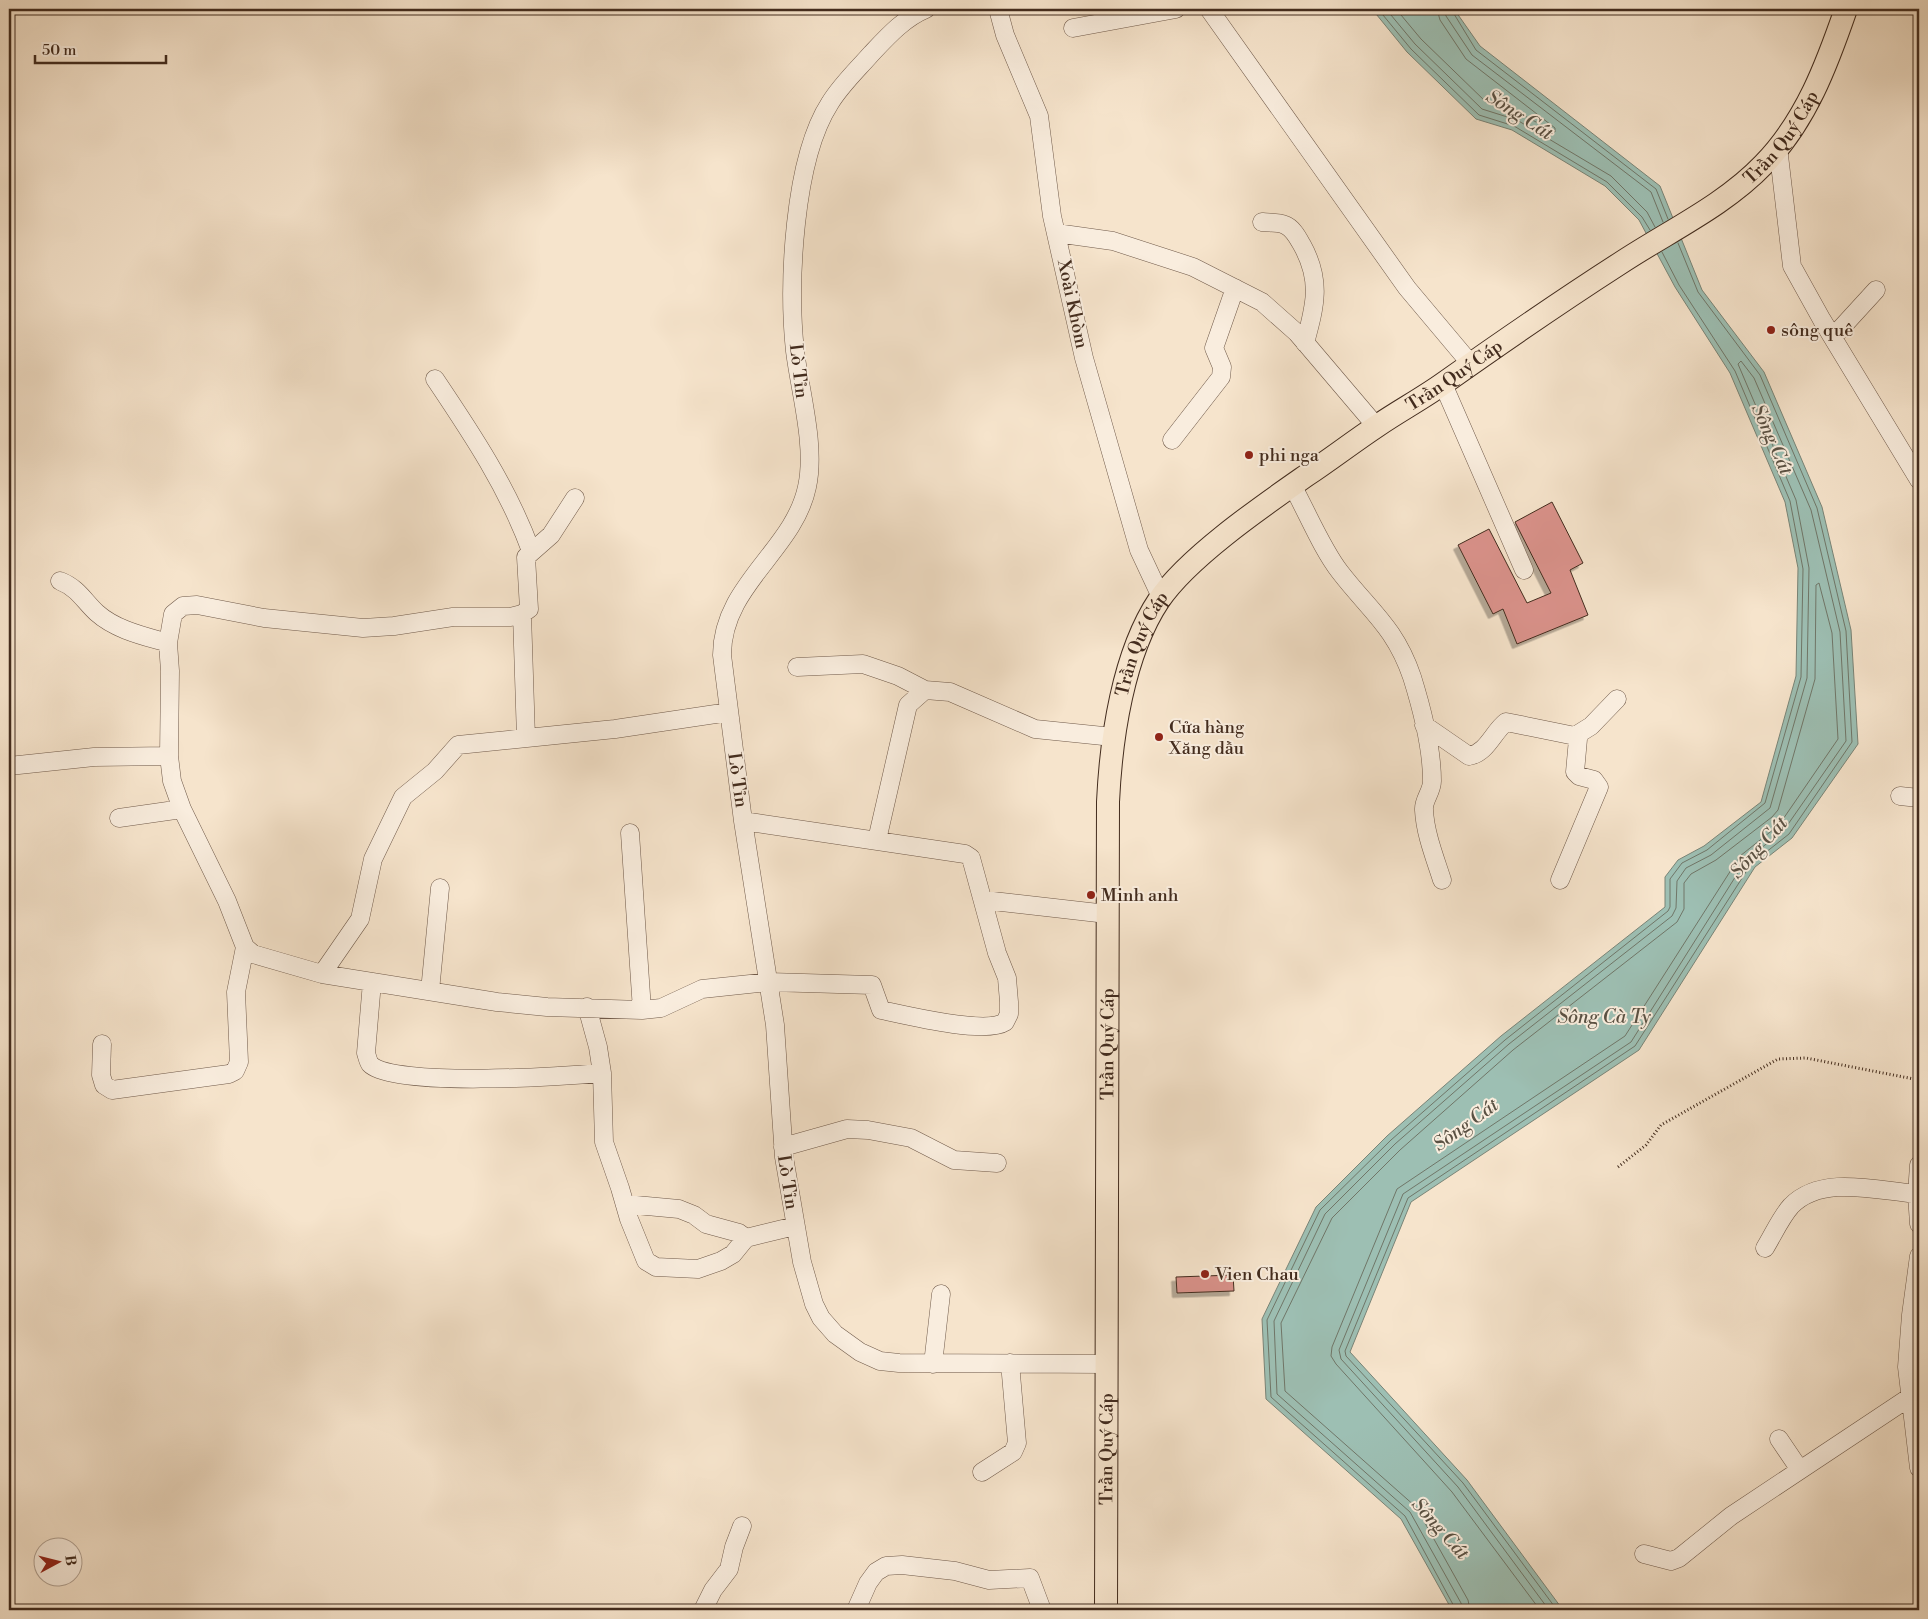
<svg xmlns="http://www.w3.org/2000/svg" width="1928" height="1619" viewBox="0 0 1928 1619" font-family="'Libre Bodoni',serif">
  <defs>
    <filter id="shadow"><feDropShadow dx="-4.5" dy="4.5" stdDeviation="0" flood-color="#0004"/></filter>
  </defs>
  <rect width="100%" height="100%" fill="#f6e4cc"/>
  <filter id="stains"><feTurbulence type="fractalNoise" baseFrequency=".004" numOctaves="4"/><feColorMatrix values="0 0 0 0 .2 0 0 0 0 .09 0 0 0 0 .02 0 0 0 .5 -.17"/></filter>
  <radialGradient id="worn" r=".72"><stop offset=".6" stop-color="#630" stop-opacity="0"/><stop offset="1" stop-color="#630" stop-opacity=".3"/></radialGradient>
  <path fill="#9dbfb3" stroke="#798477" d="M1372,9H1454L1480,46L1660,186L1702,290L1764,372L1822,507L1851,630L1858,744L1792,838L1755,867L1639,1050L1411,1202L1350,1352L1467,1480L1563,1610H1452L1401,1519L1266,1399L1262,1319L1316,1207L1387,1136L1501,1036L1665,907V877L1678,860L1704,846L1761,802L1796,676L1798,568L1785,502L1730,373L1675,287L1639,220L1605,186L1512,130L1476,119L1407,52Z"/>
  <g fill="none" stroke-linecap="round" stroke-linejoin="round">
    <path stroke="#707668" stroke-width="1" d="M1378,9L1411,49L1479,115L1514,126L1607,182L1642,217L1650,230
      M1386,9L1415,44L1482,109L1517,120L1611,176L1647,212L1655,227
      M1396,9L1421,39L1486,102L1519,113L1555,132V128L1466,59L1440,20L1437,9
      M1444,9L1446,16L1472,55L1651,192L1663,222
      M1451,9L1476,50L1656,189L1668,219
      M1456,1610L1405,1516L1271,1397L1267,1320L1320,1210L1391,1140L1505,1040L1668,911L1670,907V879L1682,863L1707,850L1765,803L1801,677L1803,569L1790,501L1735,371L1679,285L1662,252
      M1463,1610L1461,1603L1410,1512L1277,1394L1274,1321L1325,1214L1395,1144L1509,1044L1672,916L1676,908L1677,881L1686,868L1711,855L1770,808L1807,678L1809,568L1796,500L1738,364L1741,361L1754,378L1811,510L1840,632L1846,741L1784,830L1746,860L1631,1042L1403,1194L1339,1350L1341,1359L1458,1487L1549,1610
      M1470,1610L1468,1600L1416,1507L1285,1391L1281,1323L1332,1218L1400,1150L1513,1050L1677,922L1684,909V883L1691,874L1716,860L1772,817L1778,810L1815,679L1816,585L1819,583L1832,633L1838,739L1779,825L1740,856L1625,1036L1397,1189L1332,1347L1331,1356L1336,1364L1452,1492L1540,1610
      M1557,1610L1463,1483L1346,1356L1345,1351L1408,1198L1635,1046L1751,864L1789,834L1852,742L1846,631L1817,508L1760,375L1698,292L1678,243"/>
  </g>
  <path fill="#da928b" stroke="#432c1e" filter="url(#shadow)" d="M1552,502L1583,563L1570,570L1588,615L1517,644L1503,609L1493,614L1458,545L1489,529L1527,603L1551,593L1515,522Z
    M1233,1275L1234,1291L1177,1293L1176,1277Z"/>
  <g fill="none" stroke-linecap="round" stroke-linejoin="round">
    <g stroke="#705a4a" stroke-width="19">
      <path id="minor" d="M926,9C904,18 887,37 871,54C857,70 841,85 830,103C793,160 788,285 795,351C800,392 816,446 807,487C794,550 722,585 722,655L743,821L775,1025L784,1157L802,1262L814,1304L821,1318L835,1334L860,1352L880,1361L899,1363L1105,1364
        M998,9L1005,35L1039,116L1052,216L1084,358L1139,550L1161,597
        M1209,9L1407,288L1470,363
        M1073,28L1176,9
        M1778,147L1792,266L1822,320L1919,480
        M1262,222C1269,223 1278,222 1285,225C1293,228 1298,238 1302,245C1322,281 1315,306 1305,343
        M1056,233L1113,241L1193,267L1262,302L1297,333L1376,426
        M1833,337L1876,290
        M435,379C472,434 508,488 531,551
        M1443,384L1524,570
        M1172,440L1221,377L1222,367L1214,348L1235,288
        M1292,485C1307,512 1322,549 1340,572C1370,611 1395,627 1412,677C1422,709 1432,747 1432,781C1432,792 1423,800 1424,810C1425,833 1435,858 1442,880
        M575,498L551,535L526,557L529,609L522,614L510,617H453L394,626L363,628L264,618L197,605L183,606L173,614L168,643L170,671L169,756L172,781L182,809L227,901L245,947L253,954L322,974L497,1002L547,1007L642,1010L661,1008L702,989L769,982L872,985L881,1010C905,1015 985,1035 1005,1022L1009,1014V1002L1007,978L997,953L971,858L965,854L743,821
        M60,581C78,588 84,601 97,613C116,630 144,636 168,643
        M522,614L526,738
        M797,667L863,664L898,676L925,690
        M1424,725L1469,756C1487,753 1493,732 1506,722L1575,736L1578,739L1575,772L1579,776L1594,780L1599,787L1560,880
        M1575,736L1591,726L1617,699
        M9,766L94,757L169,756
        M1900,796L1919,798
        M119,818L182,809
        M630,833L642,1010
        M877,840L908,705L925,690L950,692L1035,729L1113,737
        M984,900L1107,914
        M322,974L360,919L373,859L403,797L435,771L458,745L615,729L729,712
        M372,982L366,1053C367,1056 368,1061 370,1064C392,1088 566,1076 602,1073
        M430,991L440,888
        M587,1007L598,1047L602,1073L604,1142L620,1188L629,1219L646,1261L656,1267L698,1269L721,1261L733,1254L746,1238L795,1226
        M102,1044L101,1075L104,1085L112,1090L229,1074L235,1071L239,1062L236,992L245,947
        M783,1147L847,1129L868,1130L911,1138L954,1160L997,1163
        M1919,1165L1917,1194L1919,1224
        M625,1204L679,1209L694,1215L706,1224L739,1233L746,1238
        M1765,1248C1773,1235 1781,1217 1791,1206C1822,1174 1878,1191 1917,1194
        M1919,1256L1911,1315L1907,1367L1919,1468
        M933,1364L941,1294
        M1779,1439L1800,1470
        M982,1472L1013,1452L1017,1443L1010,1363
        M1644,1554L1671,1561L1679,1558L1731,1516L1910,1397
        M703,1610L713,1590L729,1569L734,1547L742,1526
        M856,1610L868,1583L876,1572L886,1566L902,1565L955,1571L989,1580L1030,1578L1042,1610"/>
    </g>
    <g stroke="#432c1e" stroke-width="24">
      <g id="major">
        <path id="s1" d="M1106,1610L1108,802C1111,738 1123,654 1159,600C1188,557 1264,505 1307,475C1331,459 1353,442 1377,426C1399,411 1423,398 1444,383C1502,342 1560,302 1619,264C1667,232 1724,206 1764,164C1806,121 1827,64 1846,9"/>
      </g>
    </g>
    <path stroke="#432c1e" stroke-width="3" stroke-dasharray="1 2.5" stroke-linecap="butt" d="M1618,1167L1646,1145L1661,1125L1778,1059L1806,1058L1919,1080"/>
    <use href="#minor" stroke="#f9edde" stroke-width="18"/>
    <use href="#major" stroke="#f6e4cc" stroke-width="22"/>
  </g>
  <g fill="#8f2418" stroke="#f9edde" stroke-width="2">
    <circle cx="1771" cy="330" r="5"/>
    <circle cx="1249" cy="455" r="5"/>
    <circle cx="1159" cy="737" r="5"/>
    <circle cx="1091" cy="895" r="5"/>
    <circle cx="1205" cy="1274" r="5"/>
  </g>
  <g text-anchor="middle" stroke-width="4" stroke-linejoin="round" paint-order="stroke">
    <g font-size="18" fill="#432c1e" stroke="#f9edde">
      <text dy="6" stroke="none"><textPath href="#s1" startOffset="1798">Trần Quý Cáp</textPath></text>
      <text transform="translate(1073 304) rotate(78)" y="6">Xoài Khòm</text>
      <text transform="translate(799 371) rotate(83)" y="6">Lò Tỉn</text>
      <text dy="6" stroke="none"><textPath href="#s1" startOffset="1391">Trần Quý Cáp</textPath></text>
      <text dy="6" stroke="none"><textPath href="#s1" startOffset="971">Trần Quý Cáp</textPath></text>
      <text transform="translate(738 780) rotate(82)" y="6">Lò Tỉn</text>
      <text dy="6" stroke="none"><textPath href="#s1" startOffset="566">Trần Quý Cáp</textPath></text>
      <text transform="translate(788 1182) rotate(81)" y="6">Lò Tỉn</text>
      <text dy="6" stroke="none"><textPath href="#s1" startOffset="161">Trần Quý Cáp</textPath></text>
    </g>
    <g font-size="18" fill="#432c1e" stroke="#f9edde" text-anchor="start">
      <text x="1781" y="336">sông quê</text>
      <text x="1259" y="461">phi nga</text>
      <text x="1169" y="733">Cửa hàng<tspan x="1169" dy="21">Xăng dầu</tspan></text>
      <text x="1101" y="901">Minh anh</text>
      <text x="1215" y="1280">Vien Chau</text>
    </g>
    <g font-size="19" font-style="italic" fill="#5a5143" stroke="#f9edde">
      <text transform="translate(1520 114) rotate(33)" y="7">Sông Cát</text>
      <text transform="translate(1773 439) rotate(66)" y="7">Sông Cát</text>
      <text transform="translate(1758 847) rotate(-48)" y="7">Sông Cát</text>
      <text x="1604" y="1023">Sông Cà Ty</text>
      <text transform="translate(1465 1124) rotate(-36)" y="7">Sông Cát</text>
      <text transform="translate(1441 1528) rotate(48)" y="7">Sông Cát</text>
    </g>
  </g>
  <rect width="1928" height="1619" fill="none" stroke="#f6e4cc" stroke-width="30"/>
  <rect x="10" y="10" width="1908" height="1599" fill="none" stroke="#432c1e" stroke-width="2.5"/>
  <rect x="15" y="15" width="1898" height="1589" fill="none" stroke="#432c1e"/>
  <g transform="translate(58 1562) rotate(83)"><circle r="24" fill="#f9edde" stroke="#b0a091"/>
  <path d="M0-4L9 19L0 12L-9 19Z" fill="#8f2418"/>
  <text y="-8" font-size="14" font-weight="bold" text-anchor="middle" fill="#432c1e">B</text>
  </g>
  <path d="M35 55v8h131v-8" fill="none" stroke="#432c1e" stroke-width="2.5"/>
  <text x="42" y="55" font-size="15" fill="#432c1e" stroke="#f9edde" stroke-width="4" paint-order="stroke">50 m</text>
  <rect width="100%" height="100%" filter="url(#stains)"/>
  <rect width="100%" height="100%" fill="url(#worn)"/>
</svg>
